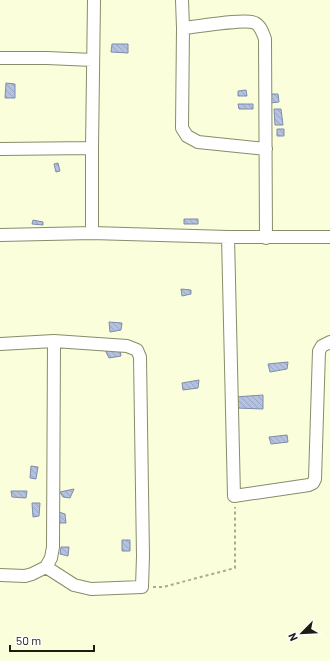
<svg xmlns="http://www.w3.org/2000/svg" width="330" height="661" viewBox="0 0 330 661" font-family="Barlow,sans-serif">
  <defs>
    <pattern id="building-back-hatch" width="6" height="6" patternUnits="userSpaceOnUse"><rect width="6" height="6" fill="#b4c2e2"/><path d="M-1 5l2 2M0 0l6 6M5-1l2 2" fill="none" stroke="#9aa6c1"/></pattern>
  </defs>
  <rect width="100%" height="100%" fill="#fafeda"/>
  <path fill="url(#building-back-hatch)" stroke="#7f8caa" d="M112,44H128V53L111,52Z
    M6,83L15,84V98H5Z
    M246,90L247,96H238V91Z
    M270,94H278L279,102L270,103Z
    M238,104H253V109H239Z
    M274,109H281L283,125H275Z
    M277,129H284V136H277Z
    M58,163L60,171L56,172L54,164Z
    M184,219H198V224H184Z
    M33,220L43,222V225L32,224Z
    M181,289L191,290V294L182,296Z
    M109,322L122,323L121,330L110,332Z
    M105,350H120L121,356L109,358Z
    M288,362L287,369L270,372L268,364Z
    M199,380L198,388L183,390L182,383Z
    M263,395V409L236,408L235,397Z
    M287,435L288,442L271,444L269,437Z
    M31,466L38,467L36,479L30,478Z
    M74,489L70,498L63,497L60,492Z
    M11,491H27L26,498L12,497Z
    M32,503H40L39,516L33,517Z
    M59,512L65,514L66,523H60Z
    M122,540H130V551H122Z
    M61,547H69L68,556L60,554Z"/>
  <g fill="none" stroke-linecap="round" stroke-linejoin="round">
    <g stroke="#888c6b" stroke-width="14">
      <path id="minor" d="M182,0L183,28L182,128L187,136L198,142L266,149
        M183,28C196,27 246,18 255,23C261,26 263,34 265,39L266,238
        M0,58H47L93,60
        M0,149L92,148
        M92,233V148L94,0
        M0,235L92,233L228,237H330
        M228,237L234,496L309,485L313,483L315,479L319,351L322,346L330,342
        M0,344L54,341L127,346L137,350L140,357L143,556L142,587L91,589L74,585L46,567
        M0,575L25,576L32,574L46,567L51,558L53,547L54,341"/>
    </g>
    <path stroke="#a9ab90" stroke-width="2" stroke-dasharray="3 3" stroke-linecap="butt" d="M153,587H163L235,568V507"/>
    <use href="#minor" stroke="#fff" stroke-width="12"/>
  </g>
  <g transform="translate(302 633) rotate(246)" stroke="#ffffff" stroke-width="3" paint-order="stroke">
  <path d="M0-3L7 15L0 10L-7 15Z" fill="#1c1d10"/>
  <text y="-6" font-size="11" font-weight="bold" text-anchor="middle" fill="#1c1d10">N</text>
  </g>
  <path d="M10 645v6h84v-6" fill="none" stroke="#1c1d10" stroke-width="2"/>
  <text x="16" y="645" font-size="12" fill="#1c1d10" stroke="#ffffff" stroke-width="3" paint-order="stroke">50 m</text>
</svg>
